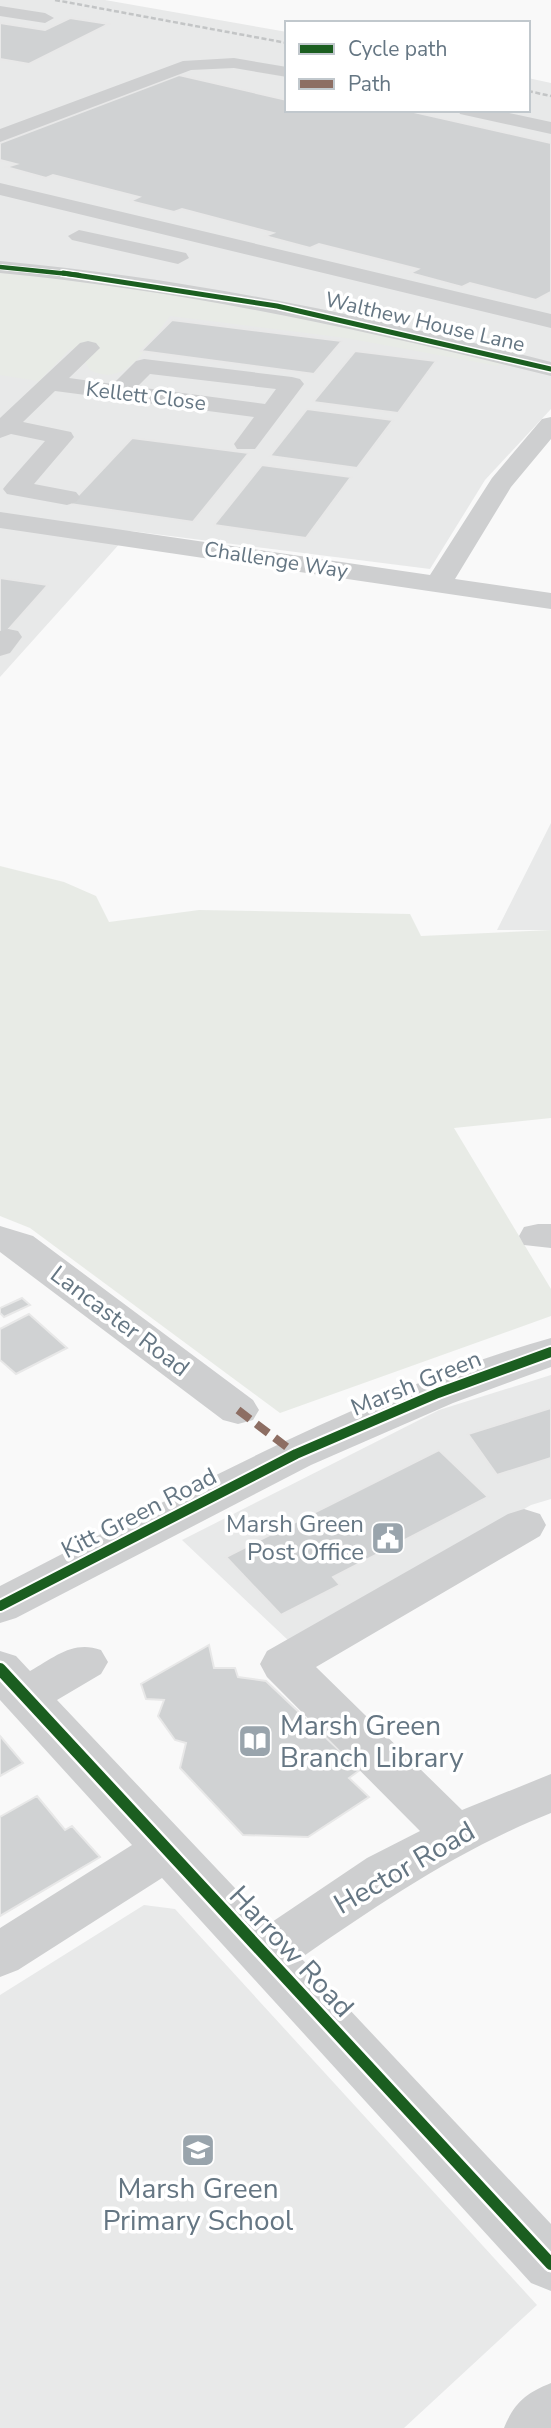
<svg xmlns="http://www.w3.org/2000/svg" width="551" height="2428" viewBox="0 0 551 2428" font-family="'Nunito Sans',sans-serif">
  <rect width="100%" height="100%" fill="#f9f9f9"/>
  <path fill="#e8e9e9" d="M0,0H105L287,32V110H528V78L551,83V409L485,480L430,569L131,531L0,677Z
    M551,823V930H497Z
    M551,1375V1499L531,1505L291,1643L182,1540L439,1410Z
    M144,1905L175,1909L537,2305L404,2428H0V1995Z"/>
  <path fill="#e8ebe6" d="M0,270L247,305L503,362L498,366L346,338L170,316C149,342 128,390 90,370L85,362L92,351L70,349L39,381L0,375Z
    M0,866L64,882L96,896L109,922L199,910L410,914L421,936L551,930V1118L454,1128L551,1289V1316L280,1413L30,1228L0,1216Z"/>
  <path fill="#d0d2d3" stroke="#e8e8e8" stroke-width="2" d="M70,18L109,24L29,64L0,59V23L45,30Z
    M179,75L287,100V110H405L551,143V292L536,300L470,283L462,287L410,273L418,269L319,244L310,248L265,236L273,233L182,209L174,212L130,201L139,197L53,175L46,178L6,167L16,164L0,160V143Z
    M172,320L342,341L314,374L141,351Z
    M355,351L436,361L398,413L313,402Z
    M307,409L393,420L357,468L270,456Z
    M132,438L249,453L193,522L70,504Z
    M262,465L351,477L306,538L214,525Z
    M0,578L48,585L0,639Z
    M22,1298L30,1305L4,1317L0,1313V1308Z
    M29,1314L67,1348L16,1374L0,1360V1329Z
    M551,1408V1458L497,1475L468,1434Z
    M439,1450L488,1497L333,1577L340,1585L281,1615L226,1557Z
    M209,1645L214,1668H235L238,1677L266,1681L360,1770L349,1778L369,1797L308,1837L243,1835L180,1768L186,1743L175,1740L158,1716L164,1700L146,1699L141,1684Z
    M0,1736L23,1763L0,1776Z
    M37,1796L65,1830L72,1826L100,1857L0,1916V1817Z"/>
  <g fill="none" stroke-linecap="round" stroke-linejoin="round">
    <path fill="#cecfd0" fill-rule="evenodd" d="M0,6L45,13L54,18L45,23L0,16Z
      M234,58L287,67V77L234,68L191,70L0,142V129L183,61Z
      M458,110H495L551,122V134L460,114Z
      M0,183L551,314V328L0,195Z
      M79,230L186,253L189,258L178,264L72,240L68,236Z
      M0,261C187,278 369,316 551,362V376C369,331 188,291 0,273Z
      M88,341L96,343L100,348L69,378L113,384L136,361L144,359L292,377L300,379L304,384L255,449H237L234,444L254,417L55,391L23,422L71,432L74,437L34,484L76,492L80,497L76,502L67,505L7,494L3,489L7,484L45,441L11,434L0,438V418L80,343ZM150,374L276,389L265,404L137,387Z
      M551,417V439L511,487L455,579L551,593V609L0,528V512L430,575L492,478L542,419Z
      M8,629L18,631L22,637L10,653L0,656V631Z
      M538,1224H551V1248L524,1245L519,1236L524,1227Z
      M0,1226L33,1236L253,1400L259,1410L253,1420L238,1424L223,1420L0,1252Z
      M551,1338V1367L453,1403L311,1465L16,1618L0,1623V1586C175,1497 362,1391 551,1338Z
      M524,1509L540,1514L546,1525L540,1536L316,1667L462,1810L551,1774V1813C460,1849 380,1903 301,1958L551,2224V2291L531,2283L162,1878L18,1970L0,1977V1928L132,1845L0,1700V1651L16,1656L30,1671C55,1657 73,1640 101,1650L108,1662L101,1674L57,1700L269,1924L367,1858L420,1831L267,1677L260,1664L267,1651L508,1514Z
      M551,2383V2428H504C514,2403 526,2393 551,2383Z"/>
    <path stroke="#c3c5c6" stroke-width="2.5" stroke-dasharray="5 2.5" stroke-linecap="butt" d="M55,0L287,43
      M528,91L551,96"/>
    <path stroke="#8d6e63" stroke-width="8" stroke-dasharray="15 8" stroke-linecap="butt" d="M238,1410L296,1454"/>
    <g stroke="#fff" stroke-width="6">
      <path id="cycleway-far3" d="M0,267L79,275"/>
    </g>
    <g stroke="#fff" stroke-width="8">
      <path id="cycleway-far2" d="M63,273L277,306L551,369"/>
    </g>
    <g stroke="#fff" stroke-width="14">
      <path id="cycleway-far1" d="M0,1606L296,1454L438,1393L551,1352
        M0,1669L2,1671"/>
    </g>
    <g stroke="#fff" stroke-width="17">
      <path id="cycleway" d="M0,1669L551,2264"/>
    </g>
    <use href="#cycleway-far3" stroke="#1b5e20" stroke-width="4.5"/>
    <use href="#cycleway-far2" stroke="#1b5e20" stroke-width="5"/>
    <use href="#cycleway-far1" stroke="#1b5e20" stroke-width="10"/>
    <use href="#cycleway" stroke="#1b5e20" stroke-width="12"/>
  </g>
  <defs>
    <g id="civic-square" transform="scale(1.75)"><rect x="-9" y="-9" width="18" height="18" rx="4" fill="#99a4ac" stroke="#fff"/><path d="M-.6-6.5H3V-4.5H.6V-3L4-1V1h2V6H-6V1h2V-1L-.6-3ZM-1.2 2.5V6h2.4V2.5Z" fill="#fff"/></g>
    <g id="library-square" transform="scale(1.75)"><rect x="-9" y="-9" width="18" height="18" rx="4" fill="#99a4ac" stroke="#fff"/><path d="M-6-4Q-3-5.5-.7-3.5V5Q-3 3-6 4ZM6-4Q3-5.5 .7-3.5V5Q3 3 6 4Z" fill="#fff"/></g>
    <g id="school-square" transform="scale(1.75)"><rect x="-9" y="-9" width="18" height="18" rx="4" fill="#99a4ac" stroke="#fff"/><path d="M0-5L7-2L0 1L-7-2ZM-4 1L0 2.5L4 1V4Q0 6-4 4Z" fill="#fff"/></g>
  </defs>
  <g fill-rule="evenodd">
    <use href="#civic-square" x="388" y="1538"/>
    <use href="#library-square" x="255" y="1741"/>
    <use href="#school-square" x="198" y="2150"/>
  </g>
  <g text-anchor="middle" stroke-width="7" stroke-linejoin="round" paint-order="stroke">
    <g font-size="21" fill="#657683" stroke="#fff">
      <text transform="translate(425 322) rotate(13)" y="7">Walthew House Lane</text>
      <text transform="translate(146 396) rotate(7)" y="7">Kellett Close</text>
      <text transform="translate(276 560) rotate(9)" y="7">Challenge Way</text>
    </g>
    <g font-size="24" fill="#657683" stroke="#fff">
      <text transform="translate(120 1321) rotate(37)" y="8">Lancaster Road</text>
      <text transform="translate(416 1383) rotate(-22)" y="8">Marsh Green</text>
      <text transform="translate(139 1513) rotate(-27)" y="8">Kitt Green Road</text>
    </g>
    <g font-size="24" fill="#657683" stroke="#fff" text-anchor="end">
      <text x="364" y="1532">Marsh Green<tspan x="364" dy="28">Post Office</tspan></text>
    </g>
    <g font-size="28" fill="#657683" stroke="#fff" text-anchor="start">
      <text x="280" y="1735">Marsh Green<tspan x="280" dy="32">Branch Library</tspan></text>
      <text x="198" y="2198" text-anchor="middle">Marsh Green<tspan x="198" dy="32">Primary School</tspan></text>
    </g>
    <g font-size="28" fill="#657683" stroke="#fff">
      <text transform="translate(404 1867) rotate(-30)" y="10">Hector Road</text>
      <text transform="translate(292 1951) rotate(47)" y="10">Harrow Road</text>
    </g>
  </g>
  <rect x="285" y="21" width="245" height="91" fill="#ffffff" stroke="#c1c8cd" stroke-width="2"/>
  <rect x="299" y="44" width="35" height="10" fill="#1b5e20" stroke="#c1c8cd" stroke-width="2"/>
  <text x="348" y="56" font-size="21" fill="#657683">Cycle path</text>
  <rect x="299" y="79" width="35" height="10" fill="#8d6e63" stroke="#c1c8cd" stroke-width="2"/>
  <text x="348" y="91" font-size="21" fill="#657683">Path</text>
</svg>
